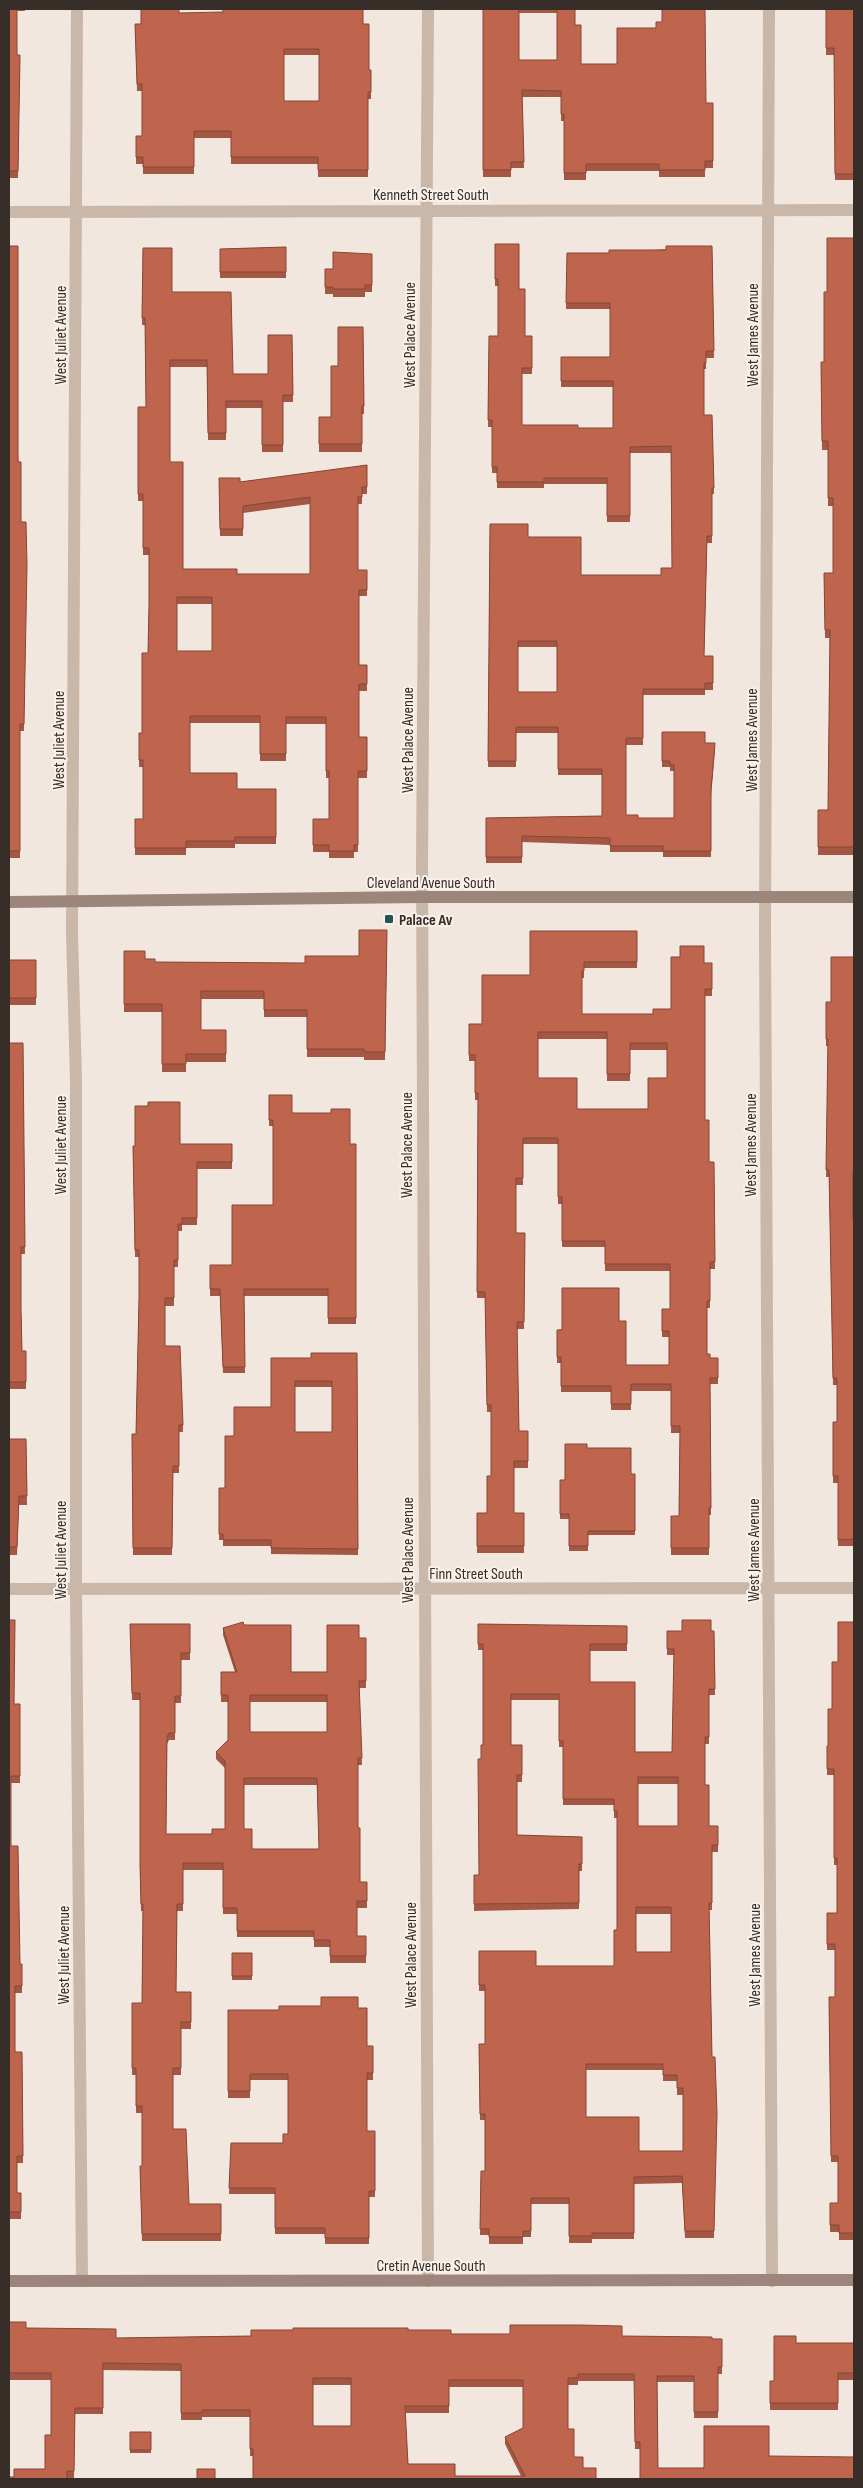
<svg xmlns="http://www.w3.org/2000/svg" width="863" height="2488" viewBox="0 0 863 2488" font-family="'Sofia Sans Condensed',sans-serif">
  <rect width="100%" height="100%" fill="#f1e7de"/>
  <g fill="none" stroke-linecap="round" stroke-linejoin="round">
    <path stroke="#c9b7aa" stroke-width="12" d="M77,9L72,934L76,1080V1589L82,2281
      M769,9L765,932L772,2281
      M9,212L854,210
      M9,1589L854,1588
      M428,2281L422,868L428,9"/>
    <path stroke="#9c867c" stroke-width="12" d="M9,902L422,897H854
      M9,2281L854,2280"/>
  </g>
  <path fill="#a45743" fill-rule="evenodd" d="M9,9H25V11H17V55H20L18,178H9Z
    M483,9H575V25L581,64L706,103H713V168H705V177H659V171H586V180H564V121H561V97H522L524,168H511V177H483ZM519,13H557V60H519Z
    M826,9H854V180H835L834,55H826Z
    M179,13L363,24L369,70H371V99H368V177H318V164H231V138H194V174H143V164H136V136H142V91H137L135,24H141ZM284,55H319V101H284Z
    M854,238V855H818V810H828L830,638H825L824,573H833V506H828V450H822L821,362H824L827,292Z
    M495,244L519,289L525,336H532V374H522V425L578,428H613V387H561V357H610V309H566L567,253H609L712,246L714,358H706V369H704V415H712L714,494H712V543H707L704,656H713V690H705V695H643V745H626V815L638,818H674V771H670V767H662V732L705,743L715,750L711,796V857H663V852H610V845L522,842V863H486V818L602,816V775H558V733H516V767H488L490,524L528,537L581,575H661L672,568L671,453H630V522H607V484H544V488H497V473H492V427H488L489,336H498V286H495ZM518,647H557V692H518Z
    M9,246L21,522H26L24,731H20V858H9Z
    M286,247V278H220V249Z
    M143,248L172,292L233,374H268L292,335L293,402H283V452H262V408H226V440H208L207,367H170V462L183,569L237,574H310V504L243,513V536H220L219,478L240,482L367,465V494H362V504H358V570H367V596H359V665H367V691H359V737H367V778H358V852H354V858H329V852H313V819H329V778H326V724H286V761H260V723H190V773L237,789H276V844H235V848H186V855H135V819H143V767H139V733H142L148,653L149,605V555H143V501H138V407H146L145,325H142ZM177,604H212V651H177Z
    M372,254V292H365V297H333V294H325V269H333Z
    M363,327L364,414H362V452H319V417H331L338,366Z
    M387,930L385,1060H364V1057H307V1017H264V999H201V1030H226V1062H186V1072H162V1012H124V951L155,962L305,963L359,956Z
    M637,931V968H584V978H582V1014H653L671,1009L704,963H712V996H705V1120L709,1162H714L715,1269H710V1308H707V1354L710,1358H718V1384H710L711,1515H709V1555H671V1516H679L680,1433H671V1391H631V1410H611V1392H561V1363H557V1330L619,1321L626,1365H669V1337H662V1309H670V1271H605V1247H562V1204H558V1144H523V1185H516V1233H525L524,1329H517L519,1431H528V1468H514V1513H524V1553H477V1513H487L491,1476V1412H487L485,1298H477L478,1100H475V1061H469V1024H482L530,975ZM538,1039H607V1081H630V1050H667V1078L648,1109H577L538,1078Z
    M854,957V1177H853V1220H854V1546H838V1483H833V1422H837V1385H833L829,1177H826L828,1046H826V1002H831Z
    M9,960H36V1005H9Z
    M9,1043H23L25,1254H21V1309L22,1351H26V1389H9Z
    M269,1095L292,1113L350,1144H356V1324H328V1296H244L245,1373H223L220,1296H210V1265H232L273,1205V1126H269Z
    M180,1144H232V1169H197V1225H182V1231H178V1267H174V1306H165V1346L183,1425V1432H179V1473H173L172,1555H133L132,1434H136L139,1300V1257H135L133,1146Z
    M357,1353L358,1555L271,1554V1546H223V1540H219V1488H225L234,1436L271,1407L311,1358ZM295,1387H332V1432H295Z
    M9,1439H26L27,1505H19L17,1555H9Z
    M587,1448L631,1474H635V1535H588V1551H569V1519H560V1480H565Z
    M9,1620L14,1704H20V1783H11V1846L20,1964H22V1993H15V2052H22L23,2163H17V2193H21V2219H9Z
    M854,1622V2240H839V2232H830V2203H838V2162H831L829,1997H835V1950H827V1913H837V1865H834V1775H827V1746H828L838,1662Z
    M130,1624H190V1660H181V1703H175V1740H169L167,1744L166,1834H212L225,1829V1768L216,1759V1752L228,1740V1702H221V1672H235L223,1635V1628L244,1625L291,1672H327L359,1638H366V1688H359L362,1765H358V1828L360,1882H367V1908H357V1936H366V1963H330V1947H314V1937H237V1914H223V1870H183V1911H177L176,1992H191V2029H181V2075H173V2129L189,2204H221V2241H142L140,2166H142V2113H136V2075H132V2010L142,2003L143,1911H141L140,1871V1700H132ZM250,1702H327V1732H250ZM244,1785H317L319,1849H252L244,1829Z
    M478,1624L627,1626V1651H590V1682L635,1752H672L674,1655H667V1631H714L715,1695H709V1744H705V1785L709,1826H718V1852H712V1910H709L712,2057H715L714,2238H685L682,2183L634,2184V2239H592V2243H569V2204H531V2237H523V2244H489V2235H480L481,2171H485V2120H480L479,2044H485V1991H479V1951L536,1966H614L617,1930V1818H614V1805H563V1747H559V1700H511V1745H522V1782H517V1835L582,1837V1871H579V1909L474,1911V1875H479L481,1759L483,1745V1650H478ZM638,1784H678V1826H638ZM636,1914H671V1952H636ZM586,2070H663V2081H677V2095H683V2151H639L586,2117Z
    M232,1953H252V1980H232Z
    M358,2008L367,2046H373V2080H367V2131L375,2163V2197H369V2244H325V2234H275V2194H229L231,2143H283L288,2134V2080H250V2098H228V2010H279Z
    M9,2322L26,2328L116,2338L251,2336L408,2330L451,2334L622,2336L722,2339V2374H718V2418H694V2382H657L658,2468H704L769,2456L640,2479V2449H635L634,2381H578V2385H568V2429L574,2457L583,2468L596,2479H253V2456H250V2417H202V2420H181V2371L103,2370V2414H75L74,2478L14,2477L45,2469L51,2435V2380H9ZM313,2385H351V2426H313ZM449,2387H523V2428L505,2437V2444L521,2476H455L408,2464L405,2413H449Z
    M796,2343H854V2380H838V2410H770V2381H774Z
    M130,2432H151V2453H130Z"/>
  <path fill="#bf654e" stroke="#864737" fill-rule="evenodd" d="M9,9H17V55H20L18,171H9Z
    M141,9H179V13L223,12V9H363V24H369V70H371V92H368V170H318V157H231V131H194V167H143V157H136V136H142V84H137L135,24H141ZM284,49H319V101H284Z
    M483,9H519V60H557V9H575V25H581V64H617V28H656V22H662V9H705L706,103H713V161H705V170H659V164H586V173H564V114H561V91L522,90L524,162H511V170H483Z
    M826,9H854V174H835L834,48H826Z
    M827,238H854V847H818V810H828L830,630H825L824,573H833V498H828V441H822L821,362H824V292H827Z
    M495,244H519V289H525V336H532V368H522V425H578V428H613V381H561V357H610V303H566L567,253H609V250H666V246H712L714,351H706V363H704V415H712L714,488H712V536H707L704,656H713V683H705V689H643V738H626V815H638V818H674V765H670V761H662V732H705V743H715L711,790V851H663V846H610V838L522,836V857H486V818L602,816V769H558V727H516V761H488L490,524H528V537H581V575H661V568H672L671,446L630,447V516H607V478H544V482H497V467H492V420H488L489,336H498V279H495ZM518,641H557V692H518Z
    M9,246H18V462H21V522H26L27,565L24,724H20V851H9Z
    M286,247V272H220V249Z
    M143,248H172V292H231L233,374H268V335H292L293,395H283V445H262V401H226V433H208L207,360H170V462H183V569H237V574H310V497L243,506V529H220L219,478H240V482L367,465V487H362V497H358V570H367V590H359V665H367V684H359V737H367V771H358V845H354V851H329V845H313V819H329V771H326V717H286V754H260V716H190V773H237V789H276V837H235V841H186V848H135V819H143V760H139V733H142V653H148L149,605V548H143V494H138V407H146L145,318H142ZM177,597H212V651H177Z
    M333,252L372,254V285H365V289H333V287H325V269H333Z
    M338,327H363L364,406H362V444H319V417H331V366H338Z
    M359,930H387L385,1052H364V1049H307V1010H264V991H201V1030H226V1054H186V1064H162V1004H124V951H145V959H155V962L305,963V956H359Z
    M530,931H637V962H584V971H582V1014H653V1009H671V957H680V946H704V963H712V989H705V1120H709V1162H714L715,1262H710V1301H707V1354H710V1358H718V1378H710L711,1508H709V1548H671V1516H679L680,1426H671V1384H631V1404H611V1386H561V1357H557V1330H562V1288H619V1321H626V1365H669V1331H662V1309H670V1264H605V1241H562V1197H558V1138H523V1178H516V1233H525L524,1322H517L519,1431H528V1461H514V1513H524V1546H477V1513H487V1476H491V1405H487L485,1292H477L478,1093H475V1055H469V1024H482V975H530ZM538,1032H607V1074H630V1043H667V1078H648V1109H577V1078H538Z
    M831,957H854V1170H853V1220H854V1539L838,1540V1476H833V1422H837V1378H833L829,1170H826L828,1039H826V1002H831Z
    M9,960H36V998H9Z
    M9,1043H23L25,1247H21V1309L22,1351H26V1382H9Z
    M269,1095H292V1113H331V1109H350V1144H356V1318H328V1289H244L245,1367H223L220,1289H210V1265H232V1205H273V1120H269Z
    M148,1102H180V1144H232V1162H197V1218H182V1224H178V1260H174V1298H165V1346H180L183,1425H179V1466H173L172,1548H133L132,1434H136L139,1298V1250H135L133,1146H135V1106H148Z
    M311,1353H357L358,1549L271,1548V1540H223V1534H219V1488H225V1436H234V1407H271V1358H311ZM295,1381H332V1432H295Z
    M9,1439H26L27,1496H19L17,1547H9Z
    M565,1444H587V1448H631V1474H635V1531H588V1546H569V1514H560V1480H565Z
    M9,1620H15L14,1704H20V1776H11V1846H18L20,1964H22V1986H15V2052H22L23,2156H17V2193H21V2212H9Z
    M682,1620H711V1631H714L715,1689H709V1737H705V1785H709V1826H718V1845H712V1903H709L712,2057H715L717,2114L714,2231H685L682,2176L634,2177V2233H592V2236H569V2198H531V2231H523V2237H489V2229H480L481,2171H485V2114H480L479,2044H485V1985H479V1951H536V1966H614V1930H617V1811H614V1799H563V1741H559V1694H511V1745H522V1775H517V1835L582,1837V1864H579V1903L474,1904V1875H479L478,1759H481V1745H483V1644H478V1624L627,1626V1644H590V1682H635V1752H672L674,1649H667V1631H682ZM638,1777H678V1826H638ZM636,1907H671V1952H636ZM586,2064H663V2075H677V2088H683V2151H639V2117H586Z
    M243,1622L244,1625H291V1672H327V1625H359V1638H366V1681H359L362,1758H358V1828H360V1882H367V1901H357V1936H366V1956H330V1940H314V1931H237V1908H223V1863H183V1904H177L176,1992H191V2022H181V2068H173V2129H186L189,2204H221V2234H142L140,2166H142V2106H136V2068H132V2003H142L143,1904H141L140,1864V1693H132L130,1624H190V1653H181V1696H175V1733H169L167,1737L166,1834H212V1829H225V1761L216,1752L228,1740V1695H221V1672H237L223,1628ZM250,1695H327V1732H250ZM244,1778H317L319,1849H252V1829H244Z
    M838,1622H854V2233H839V2225H830V2203H838V2156H831L829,1997H835V1944H827V1913H837V1858H834V1769H827V1746H828V1709H832V1662H838Z
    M232,1953H252V1976H232Z
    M321,1997H358V2008H367V2046H373V2073H367V2131H375V2191H369V2238H325V2228H275V2188H229L231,2143H283V2134H288V2074H250V2091H228V2010H279V2006H321Z
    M9,2322H26V2328L116,2329V2338L251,2336V2330H293V2328H408V2330H451V2334H510V2325H580L622,2326V2336L712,2337V2339H722V2367H718V2412H694V2376H657L658,2468H704V2426H769V2456L854,2457V2479H640V2442H635L634,2374H578V2378H568V2429H574V2457H583V2468H596V2479H253V2449H250V2410H202V2413H181V2364L103,2363V2408H75L74,2471H67V2479H9V2477H14V2469H45V2435H51V2373H9ZM313,2378H351V2426H313ZM449,2380H523V2428L505,2437L525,2476H455V2464H408L405,2406H449Z
    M774,2336H796V2343H854V2373H838V2403H770V2381H774Z
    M130,2432H151V2450H130Z
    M197,2469H215V2479H197Z"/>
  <rect fill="#215456" stroke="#f9f1ea" stroke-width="2" x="384" y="914" width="10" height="10" rx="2.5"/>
  <g text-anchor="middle" stroke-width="4" stroke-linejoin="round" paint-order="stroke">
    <g font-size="16" fill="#372d29" stroke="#f9f1ea">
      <text x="431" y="200">Kenneth Street South</text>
      <text transform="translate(60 335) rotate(-90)" y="6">West Juliet Avenue</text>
      <text transform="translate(409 335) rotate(-90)" y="6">West Palace Avenue</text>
      <text transform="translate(752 335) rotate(-90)" y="6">West James Avenue</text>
      <text transform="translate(58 740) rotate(-90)" y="6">West Juliet Avenue</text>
      <text transform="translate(407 740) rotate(-90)" y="6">West Palace Avenue</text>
      <text transform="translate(751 740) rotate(-90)" y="6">West James Avenue</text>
      <text x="431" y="888">Cleveland Avenue South</text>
      <text transform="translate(60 1145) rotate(-90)" y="6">West Juliet Avenue</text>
      <text transform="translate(406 1145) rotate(-90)" y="6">West Palace Avenue</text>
      <text transform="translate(750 1145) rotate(-90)" y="6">West James Avenue</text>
      <text transform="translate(60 1550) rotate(-90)" y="6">West Juliet Avenue</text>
      <text transform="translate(407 1550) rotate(-90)" y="6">West Palace Avenue</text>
      <text transform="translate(753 1550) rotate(-90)" y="6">West James Avenue</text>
      <text x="476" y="1579">Finn Street South</text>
      <text transform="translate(63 1955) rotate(-90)" y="6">West Juliet Avenue</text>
      <text transform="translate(410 1955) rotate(-90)" y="6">West Palace Avenue</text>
      <text transform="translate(754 1955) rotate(-90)" y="6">West James Avenue</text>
      <text x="431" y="2271">Cretin Avenue South</text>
    </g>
    <g font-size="16" font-weight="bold" fill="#372d29" stroke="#f9f1ea" text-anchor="start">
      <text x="399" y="925">Palace Av</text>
    </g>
  </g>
  <rect width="863" height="2488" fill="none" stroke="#372d29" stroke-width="20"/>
</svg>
